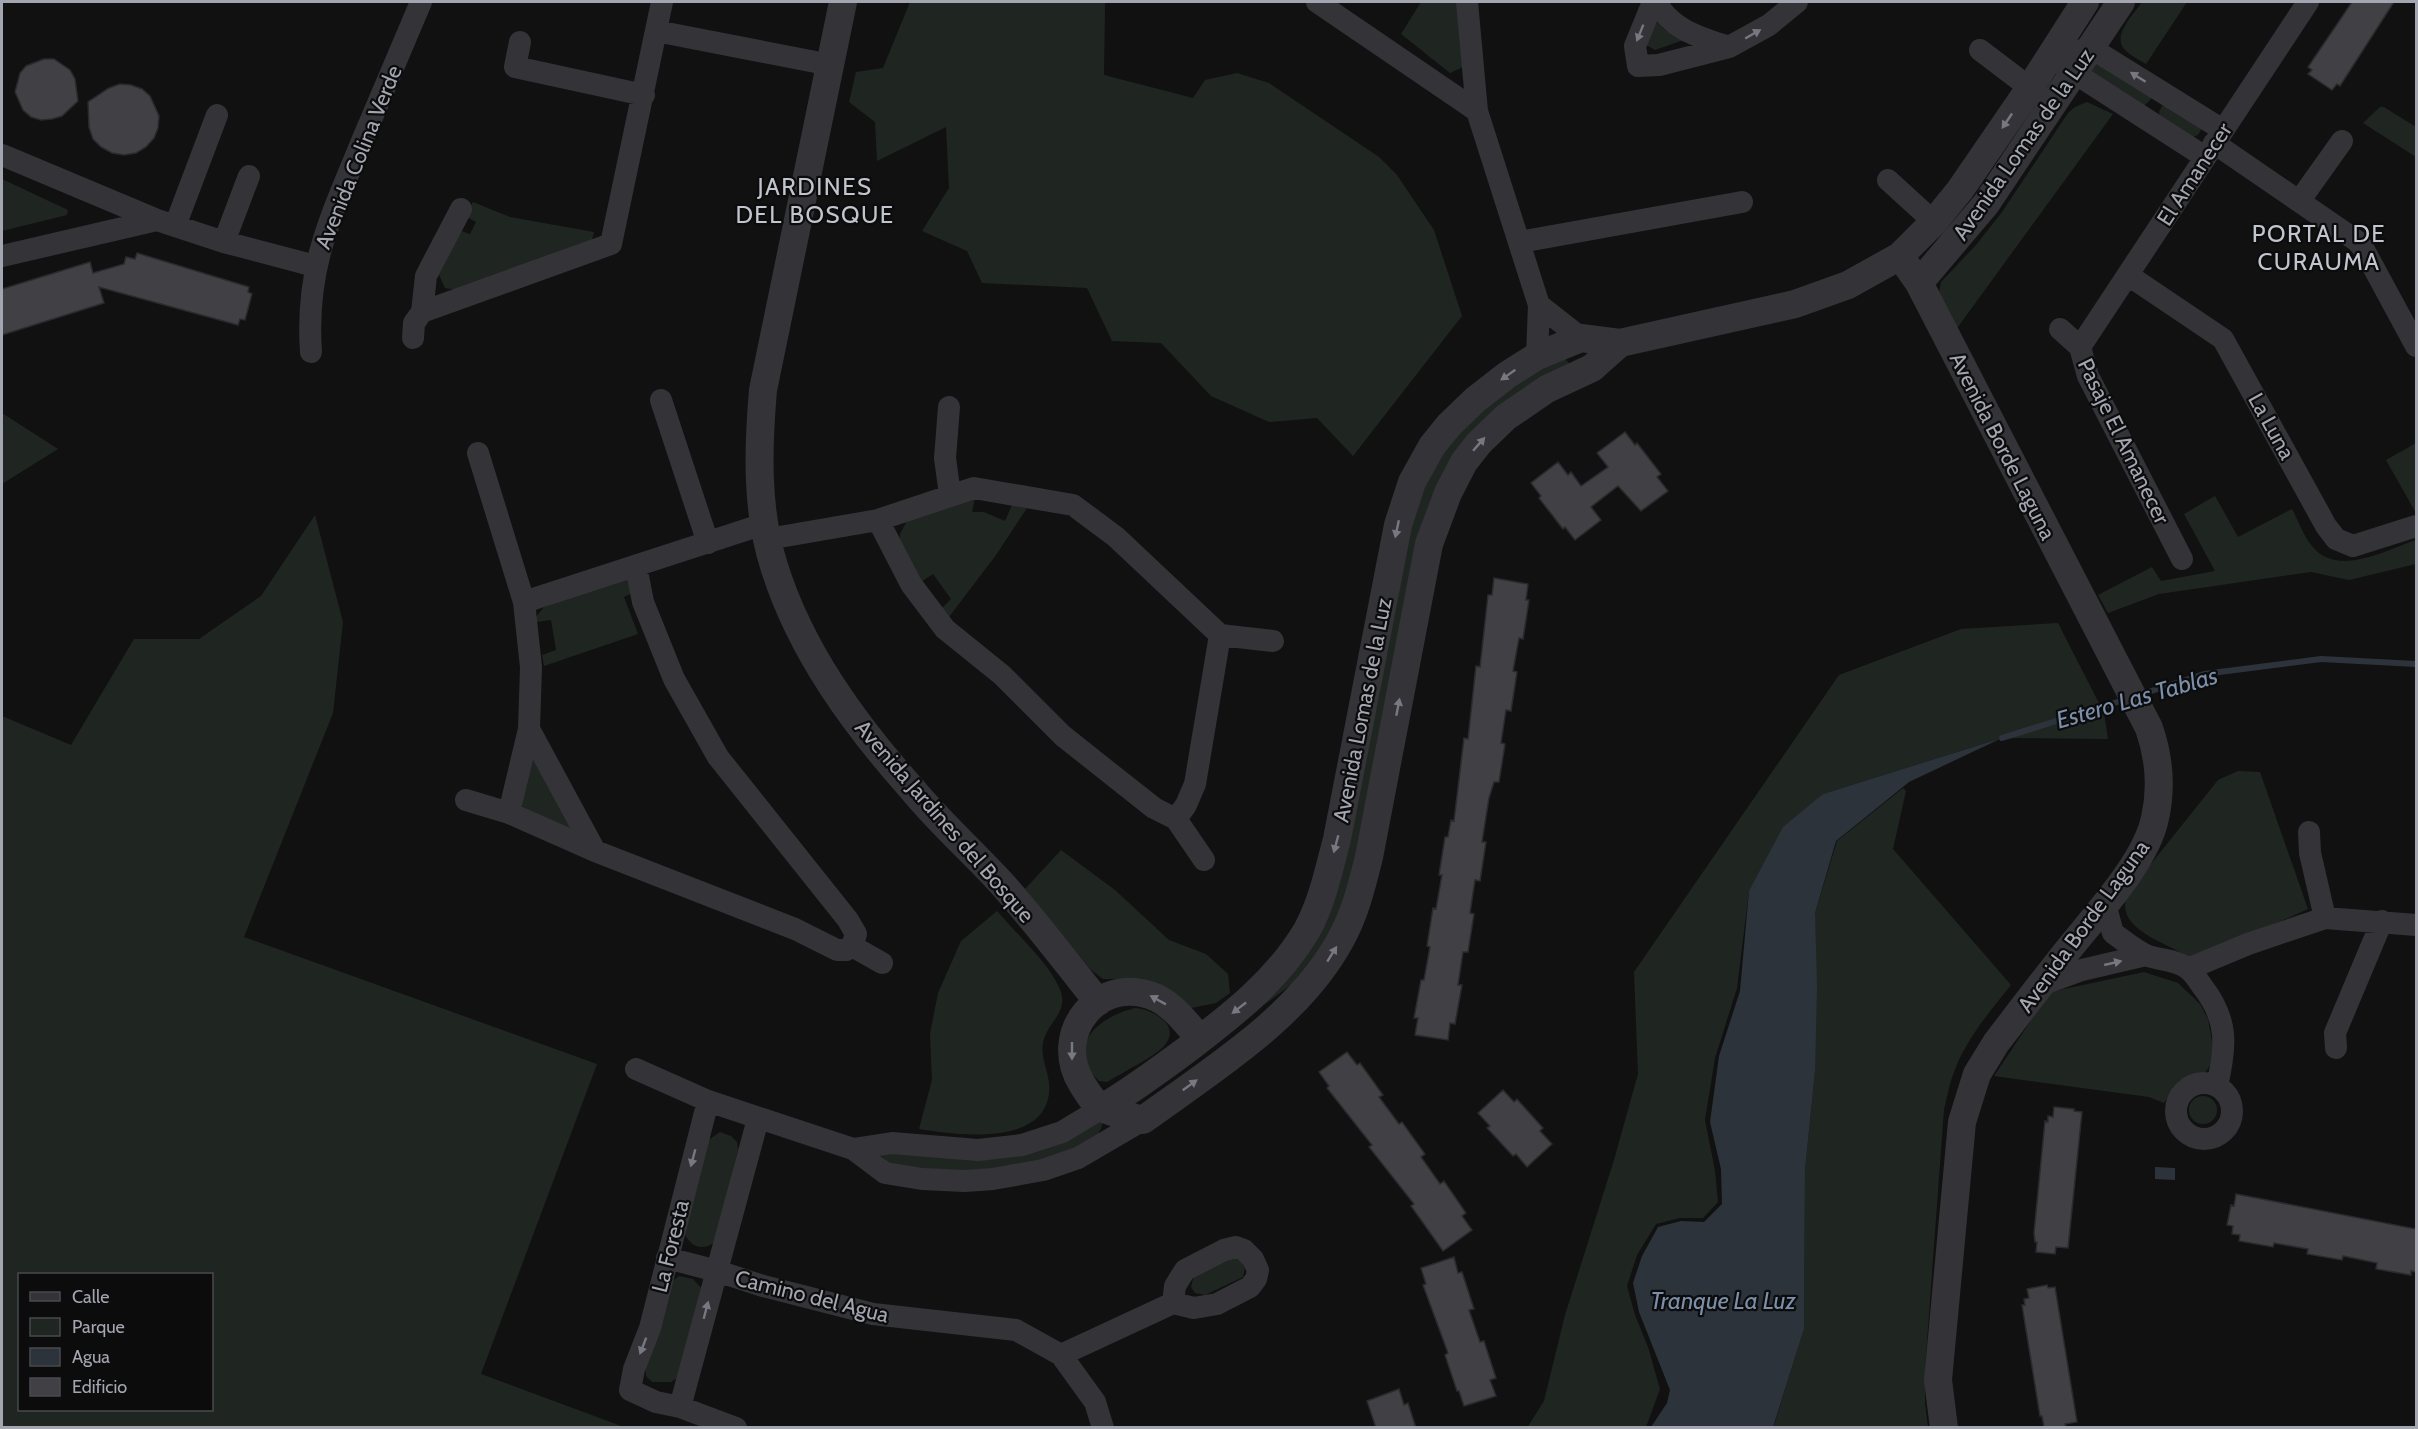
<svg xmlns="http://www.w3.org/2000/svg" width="2418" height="1429" viewBox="0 0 2418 1429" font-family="Cabin,sans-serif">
  <rect width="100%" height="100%" fill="#111112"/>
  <path fill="#1f2621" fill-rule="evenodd" d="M910,2H1107L1105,3L1104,75L1193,98L1205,80L1237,73L1269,83L1379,157L1397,175L1434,230L1462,316L1353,456L1317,418L1269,422L1211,396L1161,343L1112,341L1087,288L982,283L967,251L922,231L949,188L946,127L877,161L875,122L849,102L856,72L883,68Z
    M1421,2H1460L1467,65L1450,73L1401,34Z
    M2142,2H2187L2146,64C2140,60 2131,56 2126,51C2110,37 2134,14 2142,2Z
    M1656,22L1665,30L1684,40L1655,50L1643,43Z
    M2096,62L2151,95V99L2144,106L2090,71Z
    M2087,102L2113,114L1955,331L1939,293L1941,282L1976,245L2002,212L2068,113L2075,107Z
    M2167,105L2200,125L2201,130L2198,135L2193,137L2160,116L2159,112L2162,106Z
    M2380,107H2384L2416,127V157L2363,123Z
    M2,179L68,210L67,215L2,231Z
    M473,202L510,217L594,232L591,244L458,290L445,288L439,275L461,231L470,234L476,222L465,216Z
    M1565,358L1570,365L1465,442L1356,880L1310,971L1237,1025L1298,961L1419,489L1454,434L1523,377Z
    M2,413L58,449L2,484Z
    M2416,443V513L2386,460Z
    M2215,496L2238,537L2292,509C2298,520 2303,535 2312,546C2337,578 2386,550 2416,540V564L2349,580L2311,572L2159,594L2108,613L2098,595L2152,567L2161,581L2215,571L2184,514Z
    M975,498L972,512H984L1005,521L1012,505L1027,508L996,555L949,617L940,610L951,599L933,574L918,584L900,543V534L908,519Z
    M315,515L343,622L333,713L244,937L597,1064L481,1374L624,1427H2V716L71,745L134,639H199L261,596ZM20,1274H212V1410H20Z
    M625,578L635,582L636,591L624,597L638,634L544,666L542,655L556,650L551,620L536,622V617L544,607Z
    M2058,623L2104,713L2108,739L2002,738L1823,794L1749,891L1737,988L1715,1058L1705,1120L1715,1171L1718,1202L1703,1218H1680L1656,1224L1637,1255L1627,1286L1635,1315L1648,1347L1660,1389L1646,1427L1527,1428L1544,1401L1565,1315L1614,1160L1638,1074L1634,972L1839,675L1961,629Z
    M532,757L578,832L524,809L520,803Z
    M2238,771L2260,772L2308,909L2248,936L2189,958C2168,942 2114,931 2127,894L2218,780Z
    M1903,788L1906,791L1893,849L2011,985C1991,1010 1968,1037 1956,1067C1950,1080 1948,1095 1944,1109L1925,1369V1403L1928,1427L1773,1428L1804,1329L1805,1170L1815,1071V913L1837,841Z
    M1061,850L1115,890L1169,940L1206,954L1228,974L1230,993L1216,1003L1191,1008L1123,979H1103L1091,970L1025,889Z
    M997,911C1015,932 1047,962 1058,985C1072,1012 1048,1019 1043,1043C1040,1060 1051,1075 1049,1092C1045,1147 955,1135 919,1129L932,1080L930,1034L938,993L961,941Z
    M2144,972L2178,983L2200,1004L2208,1019L2213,1046L2210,1065L2204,1075L2175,1088L2164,1103L2149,1097L1994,1076L2050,992Z
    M1136,1008C1154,1010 1183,1026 1163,1047C1155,1056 1120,1074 1107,1082L1099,1081L1087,1069C1087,1061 1085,1052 1086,1044C1090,1025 1119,1011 1136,1008Z
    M2189 1110a14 14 0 1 1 28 0a14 14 0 1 1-28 0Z
    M1104,1118L1101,1129L1095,1138L1065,1155L988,1171H935L888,1163L880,1154L892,1152L934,1157Z
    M720,1132L731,1136L737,1142L738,1149L715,1242C699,1253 690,1245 682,1230L707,1141Z
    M1232,1258L1241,1260L1245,1268L1243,1277L1205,1295L1195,1293L1191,1287L1194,1275Z
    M679,1276L693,1279L701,1288L682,1375L671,1382H652L646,1376L645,1366L670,1283Z"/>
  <path fill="#2d333b" d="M2002,738L1909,782L1836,841L1815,913L1817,986L1815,1071L1805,1170L1804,1329L1773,1427H1651L1667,1403L1670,1390L1639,1312L1633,1283L1642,1256L1658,1227L1681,1221L1704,1222L1722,1204L1721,1169L1710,1122L1719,1056L1740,991L1749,891L1783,827L1823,794Z
    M2155,1167L2175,1168V1180L2155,1179Z"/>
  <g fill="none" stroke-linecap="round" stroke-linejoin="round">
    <path stroke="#2d333b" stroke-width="6" d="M2139,695L2204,674L2321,659L2416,664
      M2002,738L2127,699"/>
  </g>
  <path fill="#404045" stroke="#2b2b2e" stroke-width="1.5" d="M2352,2H2394L2340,86L2337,84L2332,90L2308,74L2312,70L2308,67Z
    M44,59H54L70,70L75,79L78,101L62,116L52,119L41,120L31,117L23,110L15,92L20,73L26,66Z
    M120,84L131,85L142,89L150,96L159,116L158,128L154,138L146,147L136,153L124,155L112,153L101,147L93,139L89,127L88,102L109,88Z
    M137,253L249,287L248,292L252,294L245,320L240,319L238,325L99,287L104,303L2,335V289L90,262L93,273L124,264L126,257L135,259Z
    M1625,432L1635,445L1637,443L1661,474L1657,477L1668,491L1641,511L1618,486L1591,507L1601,520L1575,540L1565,527L1563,529L1539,498L1541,496L1531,483L1558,462L1568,475L1571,472L1581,486L1608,467L1597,453Z
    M1494,578L1528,584L1526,600H1529L1523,639L1519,638L1513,671L1517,672L1511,711L1506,710L1501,743L1505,744L1499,782H1494L1489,798L1482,842H1486L1480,881L1475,880L1470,913L1474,914L1468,952H1463L1458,985H1462L1455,1024L1450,1023L1448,1040L1415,1035L1418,1018H1414L1421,980H1424L1430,947L1427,946L1433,908L1436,909L1442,875H1439L1445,837H1448L1451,820L1454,821L1464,738L1468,739L1476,666L1480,667L1488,595H1492Z
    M1347,1052L1357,1065L1360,1063L1383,1095L1379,1097L1399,1124L1402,1122L1425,1154L1421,1157L1440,1184L1444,1181L1466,1213L1462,1216L1472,1230L1443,1251L1411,1206L1414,1204L1369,1147L1372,1145L1327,1088L1329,1086L1319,1072Z
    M1503,1090L1514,1102L1517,1099L1543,1128L1540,1131L1552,1144L1527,1167L1516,1154L1513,1156L1487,1128L1490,1126L1478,1113Z
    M2054,1107L2074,1109V1111L2082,1112L2068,1248L2056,1247L2055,1254L2036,1252L2037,1242H2035L2034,1233L2045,1121L2048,1122V1116L2053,1117Z
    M2236,1194L2416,1229V1272L2411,1271V1275L2376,1269L2377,1263L2343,1256L2342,1260L2307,1254L2308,1249L2274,1243L2273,1247L2239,1241L2240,1235L2232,1234L2233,1226L2227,1225L2231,1205L2234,1206Z
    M1454,1257L1458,1273L1462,1272L1474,1309L1469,1310L1480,1342L1484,1341L1496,1378L1490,1380L1496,1396L1464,1406L1459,1391H1457L1445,1355L1448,1353L1423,1285L1426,1284L1421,1268Z
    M2047,1285L2048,1288L2055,1287L2077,1422L2065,1424L2066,1427H2044L2042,1416H2040L2022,1305H2025L2024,1299L2029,1298L2027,1289Z
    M1399,1389L1404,1405L1408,1403L1416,1428H1376L1367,1401Z"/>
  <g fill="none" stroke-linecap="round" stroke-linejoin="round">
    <path stroke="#343438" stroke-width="22" d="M1317,2L1477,111
      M1467,2L1477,111L1539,305L1537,356
      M1653,2L1635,46L1638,66L1659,65L1729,47L1769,25L1797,2
      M1656,2C1672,30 1699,37 1729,47
      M656,31L831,65
      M520,42L515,67L644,95
      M1980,50L2030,88
      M2050,57L2091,48L2223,130
      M2062,65L2205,157
      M2214,143L2357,241L2363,248L2416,346
      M2,155L157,220L224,242L315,266
      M1888,180L1934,222
      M2300,200L2342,141
      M461,209L426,276L422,312L611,244L662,2
      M175,226L217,115
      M224,242L249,176
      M1520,242L1742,202
      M2,256L157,220
      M2128,275L2223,339L2326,526L2336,539L2353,546L2416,526
      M1539,305L1581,338
      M2060,329L2080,347L2088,376L2182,559
      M413,338L414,323L422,312
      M2080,347L2308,2
      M311,352C305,267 331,217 362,141C382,95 401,48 421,2
      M661,400L708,543
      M949,407L945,458L950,495
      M478,453L524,602L531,667L529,729L509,813
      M878,520L911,584L945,629L1002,675L1063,736L1154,808L1176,819L1204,860
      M768,539L878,520L974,488L1073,505L1116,537L1220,635L1195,784L1186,805L1176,819
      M524,602L764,524
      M1220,635L1273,641
      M529,729L595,851
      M466,800L509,813L595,851L795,929L837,950H846L852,946L856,934L848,920L718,757L674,679L643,602L636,566
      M2309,832L2310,853L2325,918
      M2105,904L2113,933C2123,940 2136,951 2148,956C2161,960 2176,960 2187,968C2193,972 2198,980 2202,986C2229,1020 2226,1047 2217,1086
      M852,946L882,963
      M2188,969L2248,944L2325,918L2416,925
      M2041,985L2082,970L2146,955
      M2336,1048L2335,1033L2382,921
      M636,1069L708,1101L853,1149L885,1173L922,1179L965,1181L993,1179L1043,1170L1078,1158L1143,1120
      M2176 1111a28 28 0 1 1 56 0a28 28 0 1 1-56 0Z
      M708,1101L650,1328L634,1369L630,1390L656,1402L680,1407L736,1428
      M853,1149L892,1143L978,1150L1022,1145L1062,1132L1102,1108
      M667,1258L717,1271L763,1286L873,1314L1016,1330L1061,1355L1095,1402L1103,1428
      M1061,1355L1173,1303L1194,1308L1217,1304L1250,1287L1256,1279L1258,1270L1253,1259L1244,1250L1236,1247L1224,1250L1185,1270L1175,1286L1173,1303
      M680,1407L758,1119"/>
    <path stroke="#343438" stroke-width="28" d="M843,2L763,390C758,448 756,510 774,566C800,650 854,724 912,789C940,823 973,852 1003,885C1036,922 1066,962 1098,1002
      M1900,256L1919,283L2149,728C2159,757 2162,787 2155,818C2146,863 2092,919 2064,955C2041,984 2019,1013 1996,1043L1977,1074L1962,1122L1938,1380L1944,1428
      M1919,283L1986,204L2121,2
      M1200,1039C1188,1025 1175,1007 1157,998C1101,972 1050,1032 1082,1084C1087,1092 1094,1104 1103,1108C1114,1115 1131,1116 1143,1120C1213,1069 1299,1017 1341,939C1355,914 1362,885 1369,857L1429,544L1448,493L1464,462L1479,443L1506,417L1547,389L1592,368L1620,343
      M1102,1108C1131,1091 1158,1071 1185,1051C1231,1016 1277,981 1307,930C1322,903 1329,869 1337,839L1398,525L1412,482L1432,446L1449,425L1475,400L1507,375L1537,356L1581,338L1620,343L1795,304L1848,285L1900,256L1934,222L1960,190L2030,88L2085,2"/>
  </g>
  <defs><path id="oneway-solid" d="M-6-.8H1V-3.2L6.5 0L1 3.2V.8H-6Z" transform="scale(1.5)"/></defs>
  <g fill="#777881">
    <use href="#oneway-solid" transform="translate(1640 33) rotate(112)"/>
    <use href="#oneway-solid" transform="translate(1753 34) rotate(-30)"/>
    <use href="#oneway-solid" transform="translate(2138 77) rotate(-148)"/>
    <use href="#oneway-solid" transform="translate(2007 121) rotate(124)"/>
    <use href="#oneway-solid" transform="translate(1508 375) rotate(145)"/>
    <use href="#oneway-solid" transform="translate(1479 444) rotate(-49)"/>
    <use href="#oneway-solid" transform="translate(1397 529) rotate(102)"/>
    <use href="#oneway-solid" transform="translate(1398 707) rotate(-79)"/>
    <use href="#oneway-solid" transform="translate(1336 844) rotate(105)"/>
    <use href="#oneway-solid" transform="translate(1332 954) rotate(-58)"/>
    <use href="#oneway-solid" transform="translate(2113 963) rotate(-13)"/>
    <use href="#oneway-solid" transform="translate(1158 1000) rotate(-151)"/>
    <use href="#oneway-solid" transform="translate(1239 1008) rotate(142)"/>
    <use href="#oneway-solid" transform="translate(1072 1051) rotate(90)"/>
    <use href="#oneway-solid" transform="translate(1190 1085) rotate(-36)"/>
    <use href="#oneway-solid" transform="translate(693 1158) rotate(105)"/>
    <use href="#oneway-solid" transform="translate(706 1310) rotate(-75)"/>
    <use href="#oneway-solid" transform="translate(643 1346) rotate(111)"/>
  </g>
  <g text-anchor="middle" stroke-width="4.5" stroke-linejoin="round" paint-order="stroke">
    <g font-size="22" fill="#a3a5b1" stroke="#0c0c0d">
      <text transform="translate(2023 144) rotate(-55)" y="8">Avenida Lomas de la Luz</text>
      <text transform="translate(358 157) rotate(-68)" y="8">Avenida Colina Verde</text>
      <text transform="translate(2194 174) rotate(-57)" y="8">El Amanecer</text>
      <text transform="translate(2272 426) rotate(61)" y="8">La Luna</text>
      <text transform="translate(2124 441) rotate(64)" y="8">Pasaje El Amanecer</text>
      <text transform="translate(2003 446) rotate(63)" y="8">Avenida Borde Laguna</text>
      <text transform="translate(1362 710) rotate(-79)" y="8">Avenida Lomas de la Luz</text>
      <text transform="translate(945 821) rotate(49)" y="8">Avenida Jardines del Bosque</text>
      <text transform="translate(2083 926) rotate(-54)" y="8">Avenida Borde Laguna</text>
      <text transform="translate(670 1246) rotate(-76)" y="8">La Foresta</text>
      <text transform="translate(812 1296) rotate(14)" y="8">Camino del Agua</text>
    </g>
    <g font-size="24" letter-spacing="1.5" fill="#c3c5ce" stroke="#0c0c0d">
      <text x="815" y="195">JARDINES<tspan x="815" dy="28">DEL BOSQUE</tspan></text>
      <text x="2319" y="242">PORTAL DE<tspan x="2319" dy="28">CURAUMA</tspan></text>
    </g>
    <g font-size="24" font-style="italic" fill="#7c8faa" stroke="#0c0c0d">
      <text transform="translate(2137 698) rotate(-16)" y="8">Estero Las Tablas</text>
      <text x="1723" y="1309">Tranque La Luz</text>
    </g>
  </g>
  <rect width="2418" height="1429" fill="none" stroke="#a3a5b1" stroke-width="6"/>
  <rect x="18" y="1273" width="195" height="138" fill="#0c0c0d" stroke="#48494f" stroke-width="1.5"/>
  <rect x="30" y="1292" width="30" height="9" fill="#343438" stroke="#48494f" stroke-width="1.5"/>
  <text x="72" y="1303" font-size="18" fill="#a3a5b1">Calle</text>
  <rect x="30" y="1318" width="30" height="18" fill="#1f2621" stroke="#48494f" stroke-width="1.5"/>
  <text x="72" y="1333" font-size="18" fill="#a3a5b1">Parque</text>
  <rect x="30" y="1348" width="30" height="18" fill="#2d333b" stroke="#48494f" stroke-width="1.5"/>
  <text x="72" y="1363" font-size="18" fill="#a3a5b1">Agua</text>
  <rect x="30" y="1378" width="30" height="18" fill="#404045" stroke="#48494f" stroke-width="1.5"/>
  <text x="72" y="1393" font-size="18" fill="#a3a5b1">Edificio</text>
</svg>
